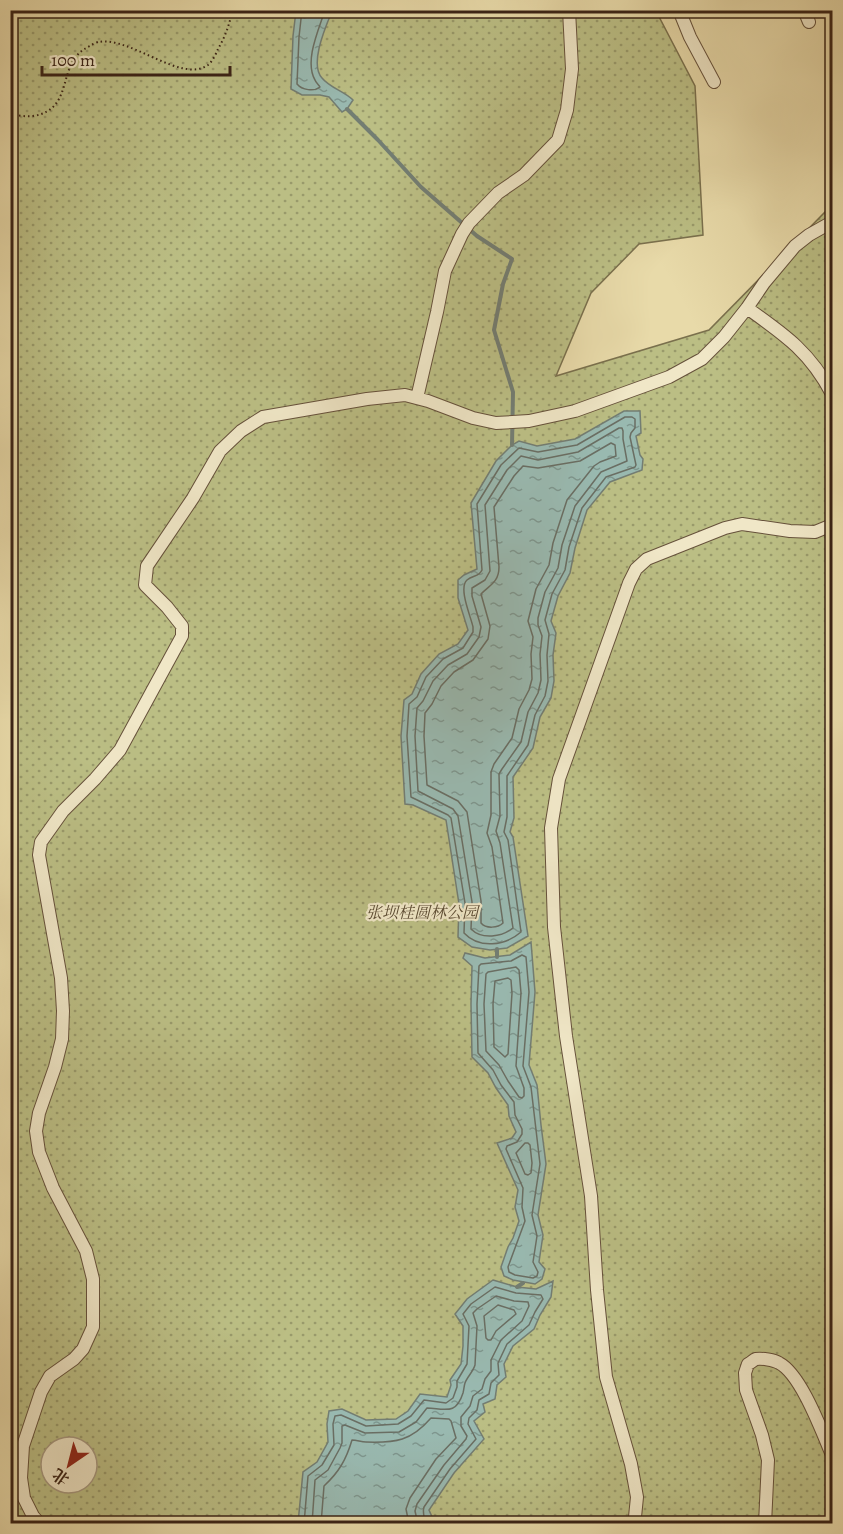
<svg xmlns="http://www.w3.org/2000/svg" width="843" height="1534" viewBox="0 0 843 1534" font-family="Alegreya,'Noto Serif SC',serif">
  <defs>
    <pattern id="grass-dots" width="8" height="8" patternUnits="userSpaceOnUse" patternTransform="scale(1.5)"><rect width="8" height="8" fill="#bbbe84"/><path d="M2 2h.1M6 6h.1" fill="none" stroke="#999a6b" stroke-width="1.8" stroke-linecap="round"/></pattern>
    <pattern id="water-ripples" width="26" height="14" patternUnits="userSpaceOnUse" patternTransform="scale(1.5)"><rect width="26" height="14" fill="#99b9b0"/><path d="M2 4q2-2 4 0t4 0M15 11q2-2 4 0t4 0" fill="none" stroke="#7e968e"/></pattern>
  </defs>
  <rect width="100%" height="100%" fill="#e8daa9"/>
  <filter id="stains"><feTurbulence type="fractalNoise" baseFrequency=".00333" numOctaves="4"/><feColorMatrix values="0 0 0 0 .2 0 0 0 0 .09 0 0 0 0 .02 0 0 0 .5 -.17"/></filter>
  <radialGradient id="worn" r=".72"><stop offset=".6" stop-color="#630" stop-opacity="0"/><stop offset="1" stop-color="#630" stop-opacity=".3"/></radialGradient>
  <path fill="url(#grass-dots)" stroke="#7a704d" stroke-width="1.5" fill-rule="evenodd" d="M10,11H656L695,86L703,235L639,244L591,293L556,376L709,330L827,210L832,209V1523H11ZM51,1447H87V1483H51Z"/>
  <path fill="url(#water-ripples)" stroke="#737d72" stroke-width="1.5" d="M296,11H332C326,26 309,64 322,78C330,88 344,91 353,100L347,109L342,112L329,97L320,95H302L291,89L293,36Z
    M624,411H640L641,433L636,436L640,455L643,459L642,470L610,482L587,510L575,548L570,573L558,596L551,621L556,633L553,655L554,681L551,698L540,717L533,748L513,777L514,818L510,832L513,837L528,936L507,948L490,950L472,947L458,937L459,904L446,820L413,805L405,804L401,736L404,700L412,694L421,674L439,654L458,644L468,630L458,598V580L464,575L477,569L471,503L496,461L512,445L519,441L537,446L575,439Z
    M531,942L535,992L529,1065L537,1085L541,1125L546,1164L538,1215L543,1235L539,1262L545,1269L542,1279L535,1284L513,1280L504,1276L501,1267L508,1247L513,1238L519,1221L515,1207L518,1190L497,1143L512,1138L516,1132L509,1116L508,1105L496,1088L488,1073L472,1057L471,1004L472,966L463,958L465,953L485,958L510,955Z
    M493,1280L517,1287L536,1289L553,1281L551,1297L540,1315L534,1329L513,1346L504,1364L506,1377L497,1385L495,1399L483,1404L485,1412L474,1421L484,1439L454,1473L429,1510L433,1519L429,1524L298,1523L303,1472L317,1462L328,1442L327,1424L329,1411L342,1409L366,1420L396,1419L408,1411L420,1394L447,1397L451,1385L450,1380L461,1364L463,1346V1326L455,1314L467,1299Z"/>
  <g fill="none" stroke-linecap="round" stroke-linejoin="round">
    <path stroke="#6a6e63" stroke-width="1.5" d="M302,10L299,37L297,84C302,90 314,92 320,87C319,85 316,83 315,80C304,61 319,29 325,10
      M625,417H632L635,419V428L631,433L630,437L636,465L635,467L606,477L582,508L569,547L565,570L552,594L545,620L549,634L547,655L548,681L545,696L535,715L528,745L507,776V817L504,832L508,840L521,932C505,946 479,949 464,933L465,903L451,818L448,815L411,797L407,736L409,704L417,697L426,677L443,659L463,648L473,632V627C471,617 458,588 467,580C473,575 479,577 482,570L477,504L501,465L519,448L538,452L577,445Z
      M619,428H622L623,431V439L627,461L601,472L575,506L562,545L558,568L545,592L538,618V625L542,636L540,654L541,680L538,693L528,712L521,742L502,769L499,774L500,816L496,831L500,843L513,928C502,937 482,940 471,929L472,902L458,816L453,809L418,791L415,736L417,708L423,701L433,681L448,665L467,654L479,637L481,627L472,596V588L485,580L490,571L485,505L507,470L521,456L538,460L578,452Z
      M611,443L615,445L616,456L600,462L594,466L567,500L553,543L549,565L536,589L528,621L533,637L531,654L532,679L529,690L519,709L512,738L494,764L491,772V815L487,833L492,847L503,923C498,928 486,929 481,923V901L467,812L458,801L427,785L424,736L425,713L432,704L441,686L454,672L473,660L488,639L490,626L481,594C490,585 499,582 499,567L494,507L514,476L523,466L538,468L580,461Z
      M522,955L526,957L529,992L523,1066L531,1087L540,1164L532,1215L537,1236L533,1262L538,1272L537,1276L533,1278L515,1275L509,1272L508,1267L525,1221L522,1207L523,1188L506,1149L507,1146L517,1142L522,1134V1129L515,1115L514,1102L501,1085L493,1070L478,1053L477,1004L479,966L481,964L511,961Z
      M516,967L519,970L521,993L516,1066L524,1088V1096L522,1098L519,1097L508,1081L499,1065L486,1051L484,1004L486,974L488,972Z
      M508,978L511,980L512,993L508,1054L505,1057L494,1047L493,1004L495,981Z
      M525,1143H528L530,1145L532,1163L531,1173L528,1175L525,1174L516,1153Z
      M498,1305L514,1310L516,1314L496,1331L491,1340H488L486,1338L484,1316Z
      M304,1524L308,1476L322,1465L334,1445L333,1424L335,1416L341,1415L366,1426L398,1424L411,1416L424,1400L446,1403L453,1398L457,1387V1381L467,1364L469,1326L463,1314L471,1304L495,1287L516,1293L541,1295L543,1299L535,1312L529,1325L507,1344L498,1363L499,1375L491,1383L489,1394L479,1400L477,1410L469,1418L468,1424L476,1439L450,1469L424,1507C422,1512 425,1518 425,1524
      M312,1524L315,1480L328,1470L340,1448L342,1443V1426L345,1425L365,1433L399,1432L416,1422L427,1408C446,1409 456,1415 463,1393C464,1389 464,1386 465,1383C467,1377 473,1372 475,1365L477,1326L473,1313L477,1309L496,1296L514,1301L528,1302L529,1306L522,1321L501,1340L491,1360V1371L485,1379L482,1389L473,1396L470,1406L461,1417V1426L467,1436L466,1439L444,1465L417,1504L415,1511L418,1524
      M321,1524L324,1486C339,1472 346,1460 352,1440C357,1440 361,1442 366,1442C396,1443 411,1441 431,1418L449,1419L451,1421L456,1438L436,1459L410,1498L406,1509L409,1524"/>
    <path stroke="#737d72" stroke-width="4" d="M347,109L378,140L421,187L477,236L512,259L503,284L494,330L513,392L512,445
      M497,949V957
      M517,1287L523,1283"/>
    <g stroke="#66513b" stroke-width="14">
      <path id="minor" d="M679,10L690,37L714,82
        M804,10L809,22
        M747,308C785,335 810,352 832,394
        M417,398L437,312L445,271L462,234L469,223L498,193L524,175L558,140L567,110L572,69L569,10
        M40,1524L33,1516L24,1498L21,1478L23,1446L41,1392L50,1376L74,1359L83,1349L93,1327V1279L86,1251L53,1188L39,1152L36,1131L39,1113L55,1067L62,1039L63,1011L61,978L39,855L41,842L63,811L95,779L120,750L182,636V626L167,607L145,585L147,566L193,498L220,451L241,431L263,417L367,399L405,395L428,401L473,418L496,423L529,421L575,411L669,377L702,359L724,337L747,308L764,283L795,246L809,235L832,222
        M633,1524L635,1517L637,1497L631,1464L606,1377L597,1290L591,1196L566,1036L554,927L551,828L559,779L629,583L636,569L647,559L725,528L742,524L790,531L815,532L832,525
        M765,1524L768,1460L762,1435L746,1390L745,1373L748,1364C751,1363 753,1360 756,1359C762,1358 774,1360 779,1363C801,1374 822,1432 832,1455"/>
    </g>
    <path stroke="#3a2316" stroke-width="2" stroke-dasharray="1.5 3" stroke-linecap="butt" d="M10,115C18,115 26,117 33,116C77,109 54,62 90,46C90,45 98,42 98,42C131,36 181,84 208,65C212,62 216,54 218,49C225,37 230,24 232,10
      M10,561C15,573 15,582 10,595"/>
    <use href="#minor" stroke="#f0e7c7" stroke-width="12"/>
  </g>
  <g text-anchor="middle" stroke-width="4.5" stroke-linejoin="round" paint-order="stroke">
    <g font-size="16" font-style="italic" fill="#5a4a32" stroke="#f0e7c7">
      <text x="422" y="918">张坝桂圆林公园</text>
    </g>
  </g>
  <rect width="843" height="1534" fill="none" stroke="#e8daa9" stroke-width="36"/>
  <rect x="12" y="12" width="819" height="1510" fill="none" stroke="#3a2316" stroke-width="3"/>
  <rect x="18" y="18" width="807" height="1498" fill="none" stroke="#3a2316" stroke-width="1.5"/>
  <g transform="translate(69 1465) rotate(215)"><circle r="28" fill="#f0e7c7" stroke="#a79980" stroke-width="1.5"/>
  <path d="M0-4.5L10 22L0 15L-10 22Z" fill="#8f2418"/>
  <text y="-9" font-size="16" font-weight="bold" text-anchor="middle" fill="#3a2316">北</text>
  </g>
  <path d="M42 66v9h188v-9" fill="none" stroke="#3a2316" stroke-width="3"/>
  <text x="51" y="66" font-size="18" fill="#3a2316" stroke="#f0e7c7" stroke-width="4.5" paint-order="stroke">100 m</text>
  <rect width="100%" height="100%" filter="url(#stains)"/>
  <rect width="100%" height="100%" fill="url(#worn)"/>
</svg>
